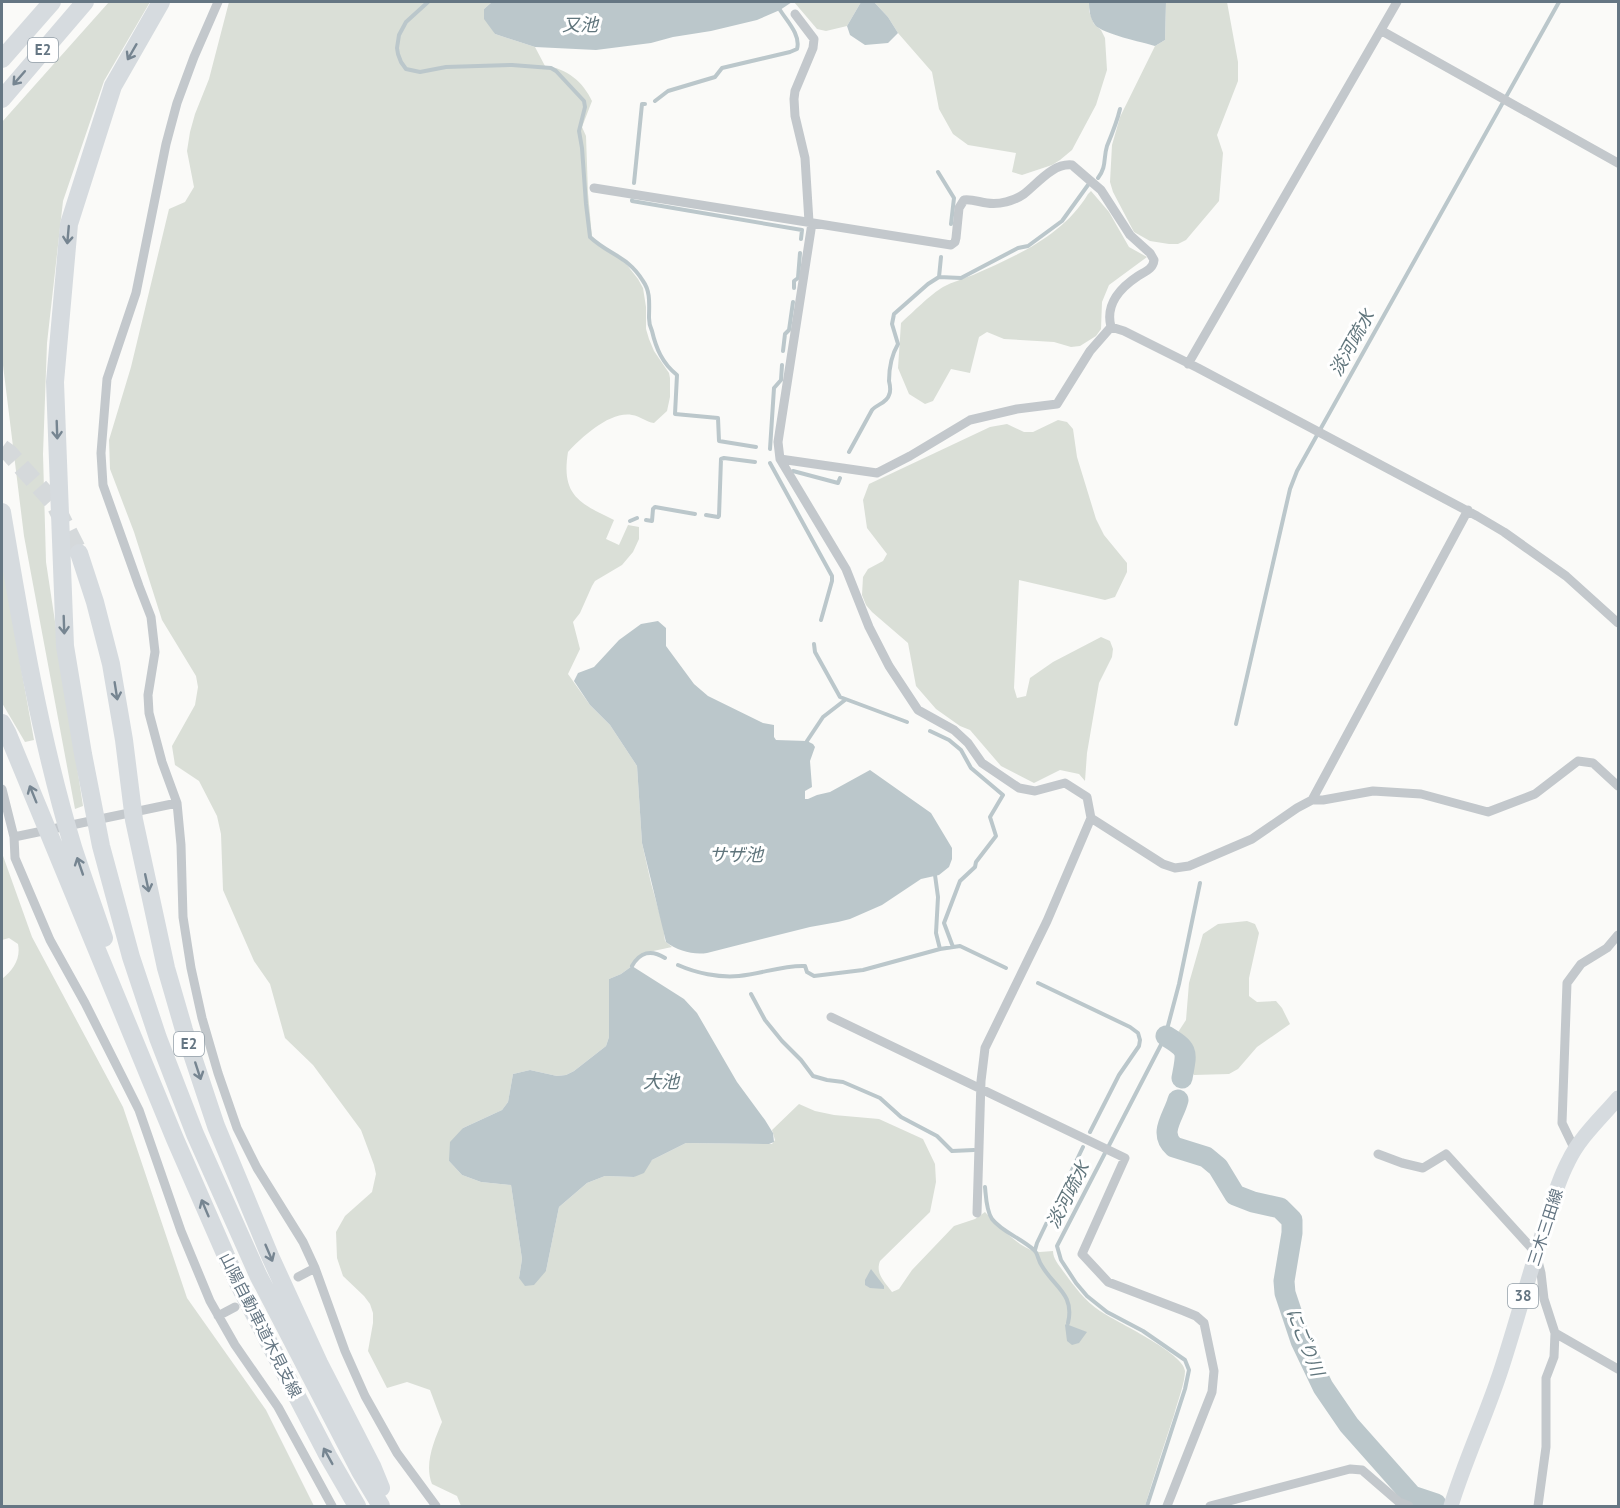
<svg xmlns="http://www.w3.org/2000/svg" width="1620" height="1508" viewBox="0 0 1620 1508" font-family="'PT Sans','Noto Sans JP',sans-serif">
  <rect width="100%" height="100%" fill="#fafaf8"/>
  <path fill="#dadfd7" d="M109,2H150L104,81L63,201L47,343L43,454L46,562L83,806L75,809L24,536L2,357V122Z
    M229,2H492L484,9L495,34L535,47L545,66C567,68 583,82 592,101L582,127L586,136L588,193L592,237L627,265L638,279L643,288L646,307V329L649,339L654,351L669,373L670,378V397L667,411L654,423C646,422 640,416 632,415C610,411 582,437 568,452C561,495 579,503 614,520L606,539L619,545L628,525L639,527V539L633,552L622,565L595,581L592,586L580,613L573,622L580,649L568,674L590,705L610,725L637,766L642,843L651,883L663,926L665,941L672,947L644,953L634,961L632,966L621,974L609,979V1037L606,1046L574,1071L566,1075L557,1076L530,1070L513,1074L508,1102L502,1110L463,1128L449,1161L462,1175L481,1182L511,1185L522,1259L519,1278L546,1271L559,1207L587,1183L605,1176L634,1177L652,1160L686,1143L772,1144L775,1140L772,1130L799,1104L815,1111L834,1115L879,1119L923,1139L935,1164L936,1182L930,1212L880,1261C875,1274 885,1282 892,1292L899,1289L912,1270L954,1226L975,1219L985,1212C995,1223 1019,1247 1034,1251C1039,1253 1047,1251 1053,1251C1053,1259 1059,1265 1063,1271C1074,1286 1085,1301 1100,1311C1116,1322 1184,1353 1185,1371C1185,1383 1177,1403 1174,1415C1164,1445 1154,1476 1145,1506H461L457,1496L432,1484C424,1464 434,1441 442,1422L430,1390L407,1382L387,1388L368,1351L373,1323V1313L370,1304L364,1296L343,1276L337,1258L336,1232L345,1216L372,1192L376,1174L374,1165L361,1130L313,1065L285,1038L270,984L254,961L223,890L221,834L217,816L199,781L175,765L172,746L195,705L198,687L196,676L162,620L134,532L110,469L109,440L131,367L169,209L185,202L194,187L187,151L190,132L195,114L209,79Z
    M794,2H861L847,26L826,31L817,29Z
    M874,2H1089V11L1094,24L1101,30L1105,38L1107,70L1096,105L1072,150L1060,160L1052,165L1022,175L1012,172L1016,153L968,145L953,134L939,109L932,72L898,33L888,17Z
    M1166,2H1227L1238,62V81L1217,135L1223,153L1219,201L1186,240L1178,244H1169L1150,241L1134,232L1113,192L1110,182L1112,145L1120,117L1155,46L1165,40Z
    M1091,191L1109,212L1129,247L1147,257L1109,285L1102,302L1101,329L1096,336L1080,346L1071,347L1054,342L1004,339L987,332L979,337L970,373L951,369L933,401L925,404L909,394L898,368L901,323C912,313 931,294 943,287C952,282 963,279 973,275C1016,256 1063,236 1088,194Z
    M1058,420L1067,422L1073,429L1077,457L1096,519L1104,535L1127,563V572L1115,597L1105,600L1019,580L1014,688L1017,698L1026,696L1030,678L1053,662L1101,637L1110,641L1113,649L1112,657L1099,683L1087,753L1085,781L1079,774L1060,770L1034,783L1001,766L970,730L960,726L936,709L916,686L908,643L872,612L866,605L862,595L863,577L868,569L883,561L887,554L867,528L863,500L869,484L990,427L1007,424L1024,432H1033Z
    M2,562L34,740L25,742L2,703Z
    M2,853L32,937L123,1107L187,1298L266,1410L314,1506H2V979C13,970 21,959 18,944L9,938L2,940Z
    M1247,921L1255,924L1259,933L1249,978V996L1257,1002L1276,1001L1282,1008L1290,1024L1257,1047L1238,1069L1229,1074L1194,1075L1169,1046L1186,1020L1189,983L1203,934L1218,924Z"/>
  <path fill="#bbc7cb" d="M492,2H792L780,10L757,20L711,31L673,37L651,43L596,50L535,47L495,34L484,19V9Z
    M861,2H874L888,17L898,33L888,43L865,45L850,35L847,26Z
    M1089,2H1166L1165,40L1155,46C1142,42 1103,34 1095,25C1090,18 1089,10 1089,2Z
    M658,621L666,628V646L694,684L708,696L763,723L774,725V737L776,740L807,741L813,744L815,747L810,761L812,787L805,791V799H808L817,795L830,792L870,770L931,813L952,848V859L949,867L939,875L921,879L882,905L850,919L838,922L810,927L707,953C693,955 678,951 666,942L642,843L637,766L610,725L590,705L574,681L578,673L594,667L619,640L641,624Z
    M632,966L684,999L697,1013L737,1082L765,1120L773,1133L774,1142L769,1144L686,1143L652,1160L644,1173L634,1177L605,1176L587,1183L559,1207L546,1271L534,1285L525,1286L519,1278L522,1259L511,1185L481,1182L462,1175L449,1161L450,1142L463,1128L502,1110L508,1102L513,1074L530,1070L557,1076L566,1075L574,1071L606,1046L609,1037V979L621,974Z
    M871,1269L884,1286V1289L870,1288L865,1285V1280Z
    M1066,1324L1087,1332L1079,1343L1072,1345L1067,1341L1065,1325Z"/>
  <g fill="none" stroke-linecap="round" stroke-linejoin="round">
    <path stroke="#bbc7cb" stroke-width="4" d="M428,2L406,22L399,35L397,48L398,54L401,62L406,69L420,72L446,67L512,65L551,68L556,71L584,101L585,107L579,131L582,148L586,204L590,237C609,255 628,256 643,281C651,292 649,305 649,318C649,322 650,327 652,331C656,348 662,363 677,375L675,414L718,418L719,441L756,447
      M655,101L668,91L715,77L722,68L790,52L797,49C801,35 787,21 780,10
      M938,172L954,198L951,224
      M1098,178C1107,166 1103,159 1107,146C1112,134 1117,122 1120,109
      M634,183L642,104H645
      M632,200V201L802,230L801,239
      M939,277L941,257
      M794,288V281L798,278L800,253
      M783,351L785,334L789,330L793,302
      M770,449L774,388L781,380L782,365
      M849,452L872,410C877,404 887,403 889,395C891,391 890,385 889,381C889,367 891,356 898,344L892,324L894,314L928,284L939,277L961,278L1018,248L1028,246L1062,221L1088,185
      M770,463L832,576V581L821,620
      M793,471L838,483L840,478
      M706,515L718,517L719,516L721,459L724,458L755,462
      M646,520L652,521L653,509L655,507L695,514
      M630,521L637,518
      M814,644L815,652L840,697L907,722
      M1236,724L1290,489L1297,471L1559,2
      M930,731L949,740L961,750L971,768L1003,795L990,817L996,836L976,862L975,867L960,881L944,923L953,947
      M807,741L823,717L845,700
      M935,875L938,897L936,933L940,949
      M678,965C696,973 719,978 739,976C761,974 783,965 805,966L807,972L814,976L863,970L940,949L960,946L1006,968
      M632,966C640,952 651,949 665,958
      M1038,983L1130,1027L1138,1033L1140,1040L1139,1046L1119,1075L1090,1132
      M751,994L765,1020L782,1041L801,1060L813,1076L827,1080L843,1082L880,1098L901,1117L937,1136L952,1151L974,1150
      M985,1187C986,1196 986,1210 992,1219C1002,1232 1021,1238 1034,1250C1038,1253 1038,1261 1042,1266C1054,1287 1075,1294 1068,1323
      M1035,1250L1037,1243L1083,1147
      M1147,1506L1185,1389L1189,1370L1185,1360L1143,1331L1107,1312L1087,1296L1076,1283L1061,1260L1057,1246L1165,1037L1179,984L1200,883"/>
    <path stroke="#bbc7cb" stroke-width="21" d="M1166,1036C1189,1050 1187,1051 1182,1078
      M1178,1100C1174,1116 1158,1133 1174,1147L1206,1157L1218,1167L1235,1195L1253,1202L1280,1208L1292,1220V1233L1284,1281L1285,1293L1301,1341L1323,1387L1349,1425L1412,1496L1436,1504"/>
    <path stroke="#d5d9db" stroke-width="18" stroke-dasharray="18 9" stroke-linecap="butt" d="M2,448L9,453L54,503L79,553"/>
    <path stroke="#c3c8cc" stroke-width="9" d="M218,2L194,57L177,103L166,144L136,293L107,379L101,453L103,485L139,586L151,617L155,652L148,695L149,713L162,762L177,803L181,845L183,917L191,968L202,1018L218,1073L237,1128L257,1168L303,1242L315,1268L345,1351L365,1396L397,1453L436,1506
      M795,14L814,39L813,48L795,91L794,99L795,116L805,158L809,222
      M1382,31L1618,163
      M594,188L951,245L955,242L956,238L959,208L964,200C972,199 979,202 987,203C999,205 1014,201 1024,194C1038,183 1053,163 1072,165L1101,190L1130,235L1150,253L1154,260C1153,269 1146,271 1138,276C1120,288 1105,304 1111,327
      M812,223L778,442L780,459L846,569L869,627L889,666L918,710L954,730L968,743L982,763L1019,788L1035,791L1065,783L1087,797L1091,818L1047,921L985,1048L981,1081L977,1213
      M1111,327L1124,331L1198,368L1477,516L1504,532L1566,576L1618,623
      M1188,364L1397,2
      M780,459L877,473L910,456L970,420L1017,409L1057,404L1090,351L1111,327
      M2,789L14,837L15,858L50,940L85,1003L139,1110L181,1231L210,1301L235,1345L278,1407L332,1506
      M1312,800L1468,510
      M1091,818L1163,864L1175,868L1189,866L1252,839L1297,808L1312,800H1323L1373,791L1421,794L1488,812L1535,794L1578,761L1593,763L1618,786
      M14,837L177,803
      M831,1017L1125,1158L1082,1254L1108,1282L1184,1311L1196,1316L1204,1323L1214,1371L1212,1392L1167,1506
      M1575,1150L1562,1123L1567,983L1581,964L1607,948L1618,935
      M1378,1154L1402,1163L1423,1168L1446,1154L1536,1253L1541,1273L1544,1299L1555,1333L1554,1357L1546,1378V1447L1538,1506
      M298,1277L315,1268
      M218,1316L235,1307
      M1555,1333L1618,1369
      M1210,1506L1350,1469L1362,1470L1399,1502L1409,1506"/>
    <path stroke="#d6dbdf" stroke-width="15" d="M1451,1506C1465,1460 1486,1416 1501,1370C1517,1321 1530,1271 1546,1222C1552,1202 1558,1181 1568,1162C1579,1138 1601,1118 1618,1098"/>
    <path stroke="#d6dbdf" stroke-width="18" d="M161,2L113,86L69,224L55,382L65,646L83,754L101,846L131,957L158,1038L195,1134L258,1275L360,1471L381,1506
      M2,59L52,2
      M2,99L85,2
      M2,512C21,625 40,738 73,847C83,878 94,908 104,938
      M79,553L95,602L111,664L124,740L134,820L166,968L184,1030L216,1126L270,1256L319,1363L372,1466L381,1488
      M2,723L7,732L175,1139L237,1281L328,1456L357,1506"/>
  </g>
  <defs><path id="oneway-shaft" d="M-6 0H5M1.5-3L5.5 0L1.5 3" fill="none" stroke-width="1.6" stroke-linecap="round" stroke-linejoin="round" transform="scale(1.5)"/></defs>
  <g stroke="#768591">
    <use href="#oneway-shaft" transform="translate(132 52) rotate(120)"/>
    <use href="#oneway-shaft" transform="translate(19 78) rotate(131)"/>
    <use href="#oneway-shaft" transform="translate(68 235) rotate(95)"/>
    <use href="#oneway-shaft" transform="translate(57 430) rotate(88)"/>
    <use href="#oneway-shaft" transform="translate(64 625) rotate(88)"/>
    <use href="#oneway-shaft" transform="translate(116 691) rotate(81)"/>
    <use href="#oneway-shaft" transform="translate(33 794) rotate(-112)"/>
    <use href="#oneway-shaft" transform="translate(80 866) rotate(-109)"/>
    <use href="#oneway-shaft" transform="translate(147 883) rotate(78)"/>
    <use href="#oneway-shaft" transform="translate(198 1071) rotate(72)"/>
    <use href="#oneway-shaft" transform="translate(205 1208) rotate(-113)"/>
    <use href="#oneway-shaft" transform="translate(269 1253) rotate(67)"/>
    <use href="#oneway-shaft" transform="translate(328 1456) rotate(-119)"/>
  </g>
  <g text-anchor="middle" stroke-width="6" stroke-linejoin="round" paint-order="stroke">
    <g fill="#fff" stroke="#939fa8" stroke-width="1.5">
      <rect x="28" y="38" width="30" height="24" rx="4.5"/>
      <rect x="174" y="1032" width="30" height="24" rx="4.5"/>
      <rect x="1508" y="1284" width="30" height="24" rx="4.5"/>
    </g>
    <g font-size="15" font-weight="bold" fill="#657683">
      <text x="43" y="55">E2</text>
      <text x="189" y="1049">E2</text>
      <text x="1523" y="1301">38</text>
    </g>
    <g font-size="16" fill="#657683" stroke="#fff">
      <text transform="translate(1545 1227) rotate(-72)" y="6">三木三田線</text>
      <text transform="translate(261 1325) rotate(63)" y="6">山陽自動車道木見支線</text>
    </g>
    <g font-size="18" font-style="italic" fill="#60757c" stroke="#fff">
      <text x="580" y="31">又池</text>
      <text transform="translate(1352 343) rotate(-61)" y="6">淡河疏水</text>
      <text x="736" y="861">サザ池</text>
      <text x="661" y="1088">大池</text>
      <text transform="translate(1068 1195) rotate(-63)" y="6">淡河疏水</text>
      <text transform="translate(1305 1342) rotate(68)" y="6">にごり川</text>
    </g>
  </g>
  <rect width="1620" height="1508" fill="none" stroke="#657683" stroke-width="6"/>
</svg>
